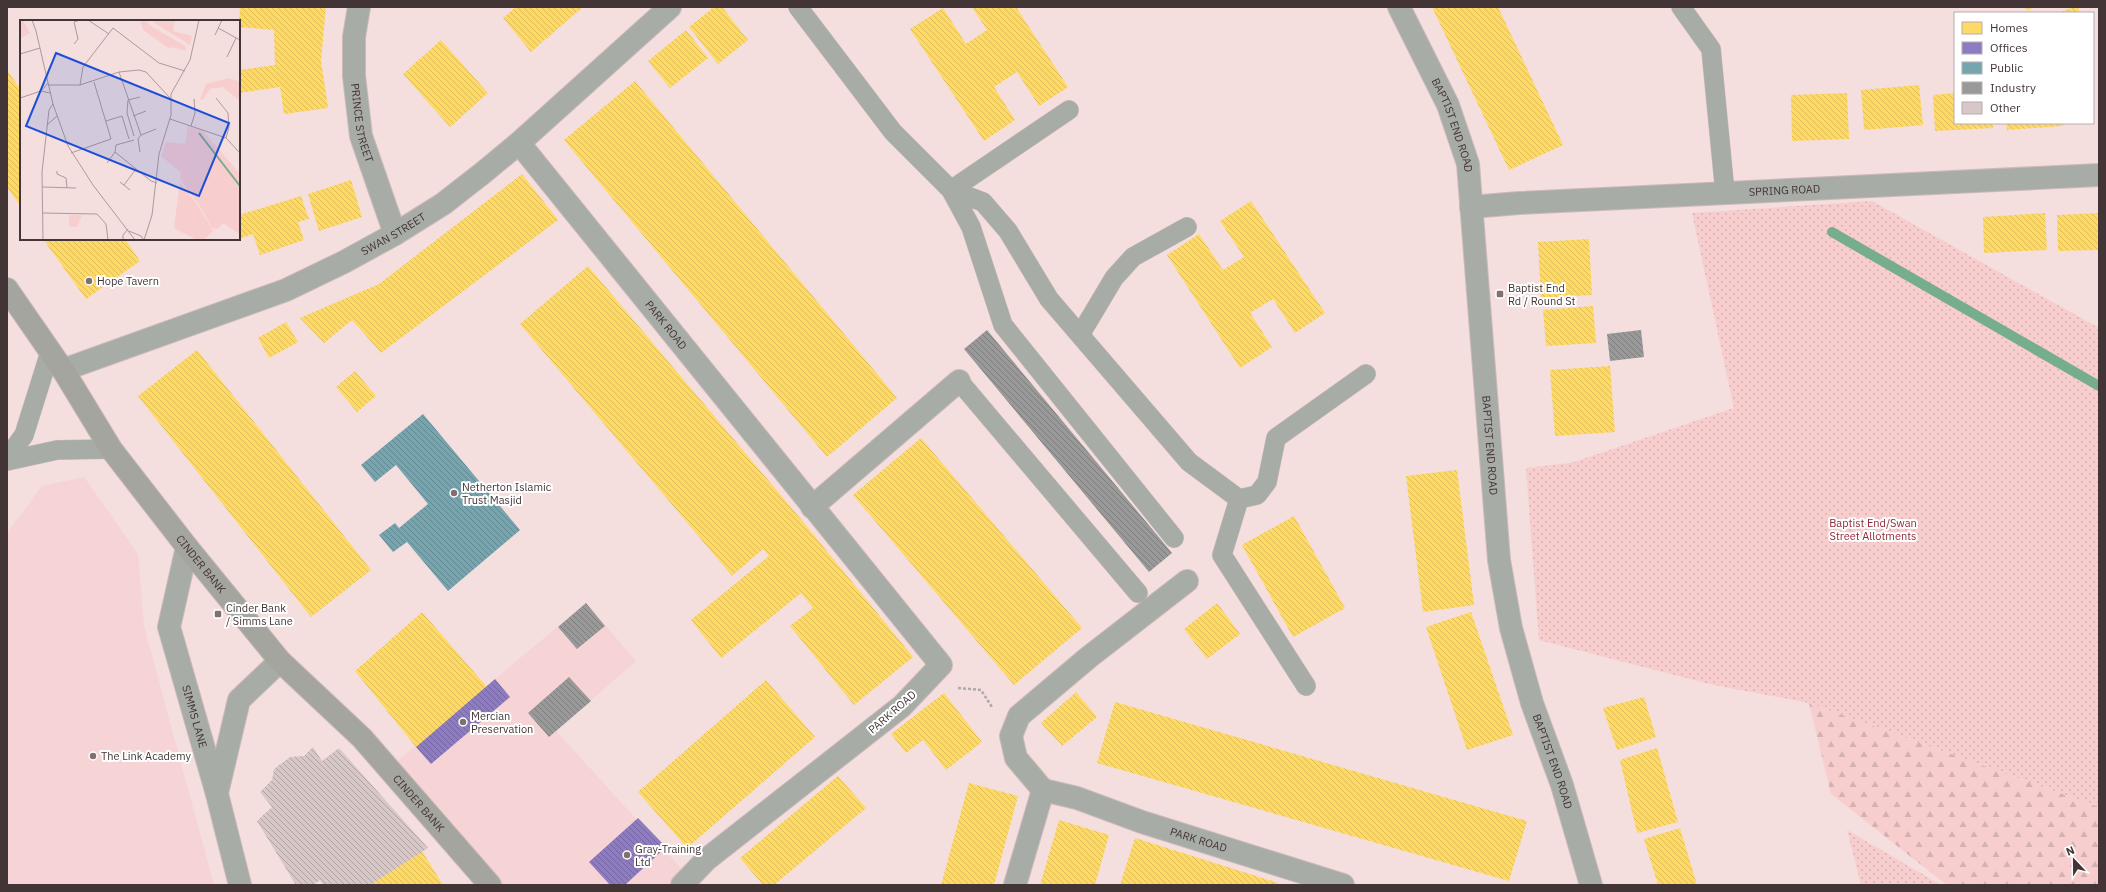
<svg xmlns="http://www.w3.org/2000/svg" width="2106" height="892" viewBox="0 0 2106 892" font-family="'IBM Plex Sans',sans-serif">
  <defs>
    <pattern id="forest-firs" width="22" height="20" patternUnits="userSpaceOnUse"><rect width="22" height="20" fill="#f8cdce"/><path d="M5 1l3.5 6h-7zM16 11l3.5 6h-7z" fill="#d6b1b2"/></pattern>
    <pattern id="park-dots" width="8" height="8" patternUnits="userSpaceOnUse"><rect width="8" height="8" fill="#f8cdce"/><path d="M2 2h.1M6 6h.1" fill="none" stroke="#d6b1b2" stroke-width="1.8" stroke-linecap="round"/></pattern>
    <pattern id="homes-back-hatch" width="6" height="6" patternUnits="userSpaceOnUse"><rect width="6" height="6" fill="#ffd966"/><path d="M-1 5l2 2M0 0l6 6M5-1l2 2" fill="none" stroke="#dcbb59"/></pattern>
    <pattern id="offices-back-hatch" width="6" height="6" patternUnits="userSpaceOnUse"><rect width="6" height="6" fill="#8e7cc3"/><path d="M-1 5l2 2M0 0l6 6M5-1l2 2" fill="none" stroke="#76669f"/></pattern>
    <pattern id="public-back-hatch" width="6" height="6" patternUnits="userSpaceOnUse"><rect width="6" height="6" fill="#76a5af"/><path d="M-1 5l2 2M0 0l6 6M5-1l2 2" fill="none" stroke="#62878f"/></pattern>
    <pattern id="industry-back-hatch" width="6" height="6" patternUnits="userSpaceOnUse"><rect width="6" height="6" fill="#999"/><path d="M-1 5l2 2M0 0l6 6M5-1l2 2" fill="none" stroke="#7e7e7e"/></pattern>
    <pattern id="building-back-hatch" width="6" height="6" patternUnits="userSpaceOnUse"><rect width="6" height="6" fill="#d8c7c7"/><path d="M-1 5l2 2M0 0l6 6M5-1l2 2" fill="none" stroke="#b1a2a2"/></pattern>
  </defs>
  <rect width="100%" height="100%" fill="#f4dede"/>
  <path fill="#f6d3d4" d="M84,477L138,554L144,626L214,885H7V533L42,486Z
    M586,603L636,661L556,731L689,877L682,885H490L389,768Z"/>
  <path fill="url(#forest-firs)" d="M1809,703L2099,807V885H1948L1943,882L1831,794Z"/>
  <path fill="url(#park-dots)" d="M1872,201L2099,328V807L1809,703L1709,684L1539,640L1526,468L1571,463L1734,408L1692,213Z
    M1847,830L1941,885H1861Z"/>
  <path fill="url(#homes-back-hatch)" d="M240,7H326L321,60L328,108L284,114L280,87L239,93V70L275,65L274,30L239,27Z
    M516,7H583L531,52L503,18Z
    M714,7H722L748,40L718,64L689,27Z
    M972,7H1016L1068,87L1039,106L1017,72L994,87L1015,120L984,141L910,29L943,8L966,44L987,30Z
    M1432,7H1498L1563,145L1509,170Z
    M2024,7H2032L2028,11Z
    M2074,7H2078L2080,13H2058Z
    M686,30L708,58L670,88L648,61Z
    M441,40L488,93L450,127L403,74Z
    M7,70L21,90V207L7,187Z
    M635,81L897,398L827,457L564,140Z
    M1919,85L1923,125L1864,130L1861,90Z
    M1847,93L1849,139L1792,141L1791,95Z
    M1955,93V123H1993V128L1935,131L1933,95Z
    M2006,123H2062L2063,126L2007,130Z
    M522,174L558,220L381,353L352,320L324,343L300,318L379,284Z
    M351,180L362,217L319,231L308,194Z
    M301,196L309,219L298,222L304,240L260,255L253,234L241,238L239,231V215Z
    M1251,201L1325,313L1295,333L1273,299L1250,313L1272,347L1240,368L1167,255L1199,234L1223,270L1244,257L1220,221Z
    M2045,213L2047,250L1984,253L1983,217Z
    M2099,213V250L2058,251L2057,215Z
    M43,239H125L140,261L86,299Z
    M1589,239L1592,295L1541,298L1538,242Z
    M588,266L800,518L913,657L854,705L790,626L813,608L801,593L721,658L691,620L769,556L763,549L732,576L520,324Z
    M1593,306L1596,343L1546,346L1543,310Z
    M286,322L298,342L269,358L258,338Z
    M197,350L371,570L311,617L138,396Z
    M1610,366L1615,432L1555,436L1550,370Z
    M355,371L376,396L357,412L336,387Z
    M921,438L1082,628L1014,685L853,495Z
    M1457,470L1474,605L1423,612L1406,476Z
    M1294,516L1345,608L1293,637L1242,545Z
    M1217,603L1240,634L1207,659L1184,629Z
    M422,612L487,687L416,747L355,671Z
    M1471,612L1513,735L1467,750L1426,627Z
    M766,680L815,737L687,848L638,792Z
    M1076,692L1097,717L1062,746L1041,723Z
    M944,693L982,742L946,770L923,740L906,753L891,734Z
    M1644,697L1656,737L1617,750L1603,708Z
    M1115,702L1527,821L1509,881L1097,763Z
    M1657,748L1678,822L1637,833L1620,760Z
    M838,776L866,808L774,885H763L740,858Z
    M969,783L1018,796L994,885H941Z
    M1059,820L1109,835L1095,885H1040Z
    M1680,828L1697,885H1658L1644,839Z
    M1135,838L1278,883L1277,885H1120Z
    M422,851L443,885H370Z"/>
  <path fill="url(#offices-back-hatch)" d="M495,679L510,697L431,764L416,747Z
    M638,818L666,847L625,885H610L589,862Z"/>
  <path fill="url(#public-back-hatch)" d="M423,414L520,530L448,591L407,542L393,552L379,535L395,523L399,528L428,504L396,465L375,482L361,465Z"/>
  <path fill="url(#industry-back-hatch)" d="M987,330L1172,553L1149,572L964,349Z
    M1641,330L1644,357L1610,361L1607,334Z
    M586,603L605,626L577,649L558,627Z
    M569,677L591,701L549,737L528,713Z"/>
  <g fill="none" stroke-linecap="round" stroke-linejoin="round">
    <path stroke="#76ad8e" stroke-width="10" d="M1832,232L2099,386"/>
  </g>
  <path fill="url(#building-back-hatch)" d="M313,747L322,761L339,748L428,848L370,885H323L320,880L313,885H296L257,821L272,807L260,792L272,780L274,769L290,757L304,756Z"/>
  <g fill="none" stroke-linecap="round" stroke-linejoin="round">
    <g stroke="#ccbaba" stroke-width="20">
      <path id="service" d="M798,7L893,132L951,190L983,202L1008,231L1049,299L1189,462L1239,499L1257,495L1267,482L1276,438L1366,374
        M1681,7L1711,49L1725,193
        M1069,110L951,190L971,227L1003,325L1174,538
        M1080,335L1114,278L1133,257L1187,227
        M959,381L1138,593
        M7,458L24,435L50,352
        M7,461L57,450L111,449
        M1239,499L1222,555L1306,686"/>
    </g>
    <g stroke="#ccbaba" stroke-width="24">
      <g id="minor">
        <path id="s1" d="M359,7L354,37V76L361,136L395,234"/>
        <path id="s2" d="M519,143L941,665L902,706L707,859L682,885"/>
        <path id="s3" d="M1471,207L1519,203L2099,175"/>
        <path id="s4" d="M63,370L286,290L344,262L395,234L443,204L484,172L519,143L670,7"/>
        <path d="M812,507L959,381"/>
        <path id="s5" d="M1187,581L1089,657L1019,716L1011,736L1016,758L1043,790L1077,798L1142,822L1343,885"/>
        <path d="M1015,885L1043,790"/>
      </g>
    </g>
    <g stroke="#ccbaba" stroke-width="24">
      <g id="tertiary">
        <path id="s6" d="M1399,7L1448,105L1468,164L1499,560L1511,628L1532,703L1562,785L1591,885"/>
        <path id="s7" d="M187,547L169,627L217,794L240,885"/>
        <path d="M217,793L239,700L280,661"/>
      </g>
    </g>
    <g stroke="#ccbaba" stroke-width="24">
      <g id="primary">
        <path id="s8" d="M7,289L63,370L111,449L187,547L280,661L362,738L490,885"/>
      </g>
    </g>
    <path stroke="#ababa7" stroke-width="2.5" stroke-dasharray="3 2" stroke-linecap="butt" d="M958,688L981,690L992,707"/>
    <use href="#service" stroke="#a8aca6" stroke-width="19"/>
    <use href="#minor" stroke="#a8aca6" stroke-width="22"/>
    <use href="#tertiary" stroke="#a8aca6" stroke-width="22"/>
    <use href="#primary" stroke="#a4a59f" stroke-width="22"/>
  </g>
  <g fill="#817070" stroke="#fff" stroke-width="1.5">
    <circle cx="89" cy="281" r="4"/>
    <rect x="1496" y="290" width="8" height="8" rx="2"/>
    <circle cx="454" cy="493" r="4"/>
    <rect x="214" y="610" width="8" height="8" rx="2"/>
    <circle cx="463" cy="722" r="4"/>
    <circle cx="93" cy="756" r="4"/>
    <circle cx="627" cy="855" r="4"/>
  </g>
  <g text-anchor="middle" stroke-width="4" stroke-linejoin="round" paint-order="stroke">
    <g font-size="11" fill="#433535" stroke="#fff">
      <text dy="4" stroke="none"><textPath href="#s1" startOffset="117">PRINCE STREET</textPath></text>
      <text dy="4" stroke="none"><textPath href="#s6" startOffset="130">BAPTIST END ROAD</textPath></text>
      <text dy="4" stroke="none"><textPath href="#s3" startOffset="314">SPRING ROAD</textPath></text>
      <text dy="4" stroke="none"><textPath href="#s4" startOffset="358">SWAN STREET</textPath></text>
      <text dy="4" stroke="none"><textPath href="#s2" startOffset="234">PARK ROAD</textPath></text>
      <text dy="4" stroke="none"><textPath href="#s6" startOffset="454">BAPTIST END ROAD</textPath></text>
      <text dy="4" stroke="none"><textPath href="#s8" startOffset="337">CINDER BANK</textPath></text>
      <text transform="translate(892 712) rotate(-41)" y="4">PARK ROAD</text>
      <text dy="4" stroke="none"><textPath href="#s7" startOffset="175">SIMMS LANE</textPath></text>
      <text dy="4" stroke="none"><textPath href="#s6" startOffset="778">BAPTIST END ROAD</textPath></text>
      <text dy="4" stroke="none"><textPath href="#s8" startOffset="661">CINDER BANK</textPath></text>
      <text dy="4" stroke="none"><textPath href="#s5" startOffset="465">PARK ROAD</textPath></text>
    </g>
    <g font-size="11" fill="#433535" stroke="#fff" text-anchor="start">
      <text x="97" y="285">Hope Tavern</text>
      <text x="1508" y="292">Baptist End<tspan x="1508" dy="13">Rd / Round St</tspan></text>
      <text x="462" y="491">Netherton Islamic<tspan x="462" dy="13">Trust Masjid</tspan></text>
      <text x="226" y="612">Cinder Bank<tspan x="226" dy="13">/ Simms Lane</tspan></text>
      <text x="471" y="720">Mercian<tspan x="471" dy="13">Preservation</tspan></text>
      <text x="101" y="760">The Link Academy</text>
      <text x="635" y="853">Gray-Training<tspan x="635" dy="13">Ltd</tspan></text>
    </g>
    <g font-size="11" fill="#8e2736" stroke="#fff">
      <text x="1873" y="527">Baptist End/Swan<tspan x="1873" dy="13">Street Allotments</tspan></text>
    </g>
  </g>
  <g transform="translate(20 20)">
    <rect width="220" height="220" fill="#f4dede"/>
    <path d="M49,195H62L57,207L49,206Z" fill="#f8cdce"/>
    <path d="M120,0H126L129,5L165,26L166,31L152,27L150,29L123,10ZM130,0H155L153,11L172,16L170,25ZM209,58L220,62V81L203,67L190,69L183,80L180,79L186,64ZM161,151L187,174L205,159L220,172V214L203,203L197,209L192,208L180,186L160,159Z" fill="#f8cdce"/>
    <path d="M0,0H3L10,13L0,18ZM168,106L183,111L220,154V172L205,159L187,174L141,136L146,122L165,124ZM160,162L179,187L193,211L184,220H177L154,208Z" fill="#f8cdce"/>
    <path fill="none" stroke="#76ad8e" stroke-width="2" d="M179,113L220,166"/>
    <path fill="none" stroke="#ad9a9a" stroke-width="1" d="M12,0L16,11L33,84L48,126L73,165L115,220M68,0L89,14M198,8L220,20M195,15L202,0M54,24L58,19L54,2L60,0M0,34L20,28M207,37L216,18M99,52L121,115L136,109M28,63L21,71L30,73M28,65H60L99,52L119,50L126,52L150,78M60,65L63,47L93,8L139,43L165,51M0,78L21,71M196,78L208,93L209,107L206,118M113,96L126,91M150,99L206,118L220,133M86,101L102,96L109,119M27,105L37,96M171,106L175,93L174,79M114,116L107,93L108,80L120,77M114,120L96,125L95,132L131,161L137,163M120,132L118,119L121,115M51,133L91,119L74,62M87,143L95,132M37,151V154L46,158L47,168M100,162L110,170M104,165L116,149M23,167L56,168M23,193L77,194L86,204L88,220M109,211L121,216L124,220M23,220L22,152L29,90L33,84M103,220V215L108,209M124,220L132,195L139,134L151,95V74L170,40L179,0"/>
    <path fill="#1d4ed8" fill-opacity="0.15" stroke="#1d4ed8" stroke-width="2" d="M36,33L209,103L179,176L6,106Z"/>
    <rect width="220" height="220" fill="none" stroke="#433535" stroke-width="2"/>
  </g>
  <rect width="2106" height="892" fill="none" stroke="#433535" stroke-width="16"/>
  <rect x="1954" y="12" width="140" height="112" fill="#ffffff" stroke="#b4aeae"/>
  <rect x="1962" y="22" width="20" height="12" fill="#ffd966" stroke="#b4aeae"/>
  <text x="1990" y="32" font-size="12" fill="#433535">Homes</text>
  <rect x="1962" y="42" width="20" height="12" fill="#8e7cc3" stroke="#b4aeae"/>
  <text x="1990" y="52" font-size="12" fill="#433535">Offices</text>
  <rect x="1962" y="62" width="20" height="12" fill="#76a5af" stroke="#b4aeae"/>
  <text x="1990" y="72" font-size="12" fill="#433535">Public</text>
  <rect x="1962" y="82" width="20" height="12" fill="#999999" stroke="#b4aeae"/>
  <text x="1990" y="92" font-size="12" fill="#433535">Industry</text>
  <rect x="1962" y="102" width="20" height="12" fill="#d8c7c7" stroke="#b4aeae"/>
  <text x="1990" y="112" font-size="12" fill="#433535">Other</text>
  <g transform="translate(2074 860) rotate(338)" stroke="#ffffff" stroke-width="3" paint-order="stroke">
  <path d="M0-3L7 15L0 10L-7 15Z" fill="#433535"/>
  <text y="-6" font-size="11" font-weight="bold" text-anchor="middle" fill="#433535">N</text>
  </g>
</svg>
